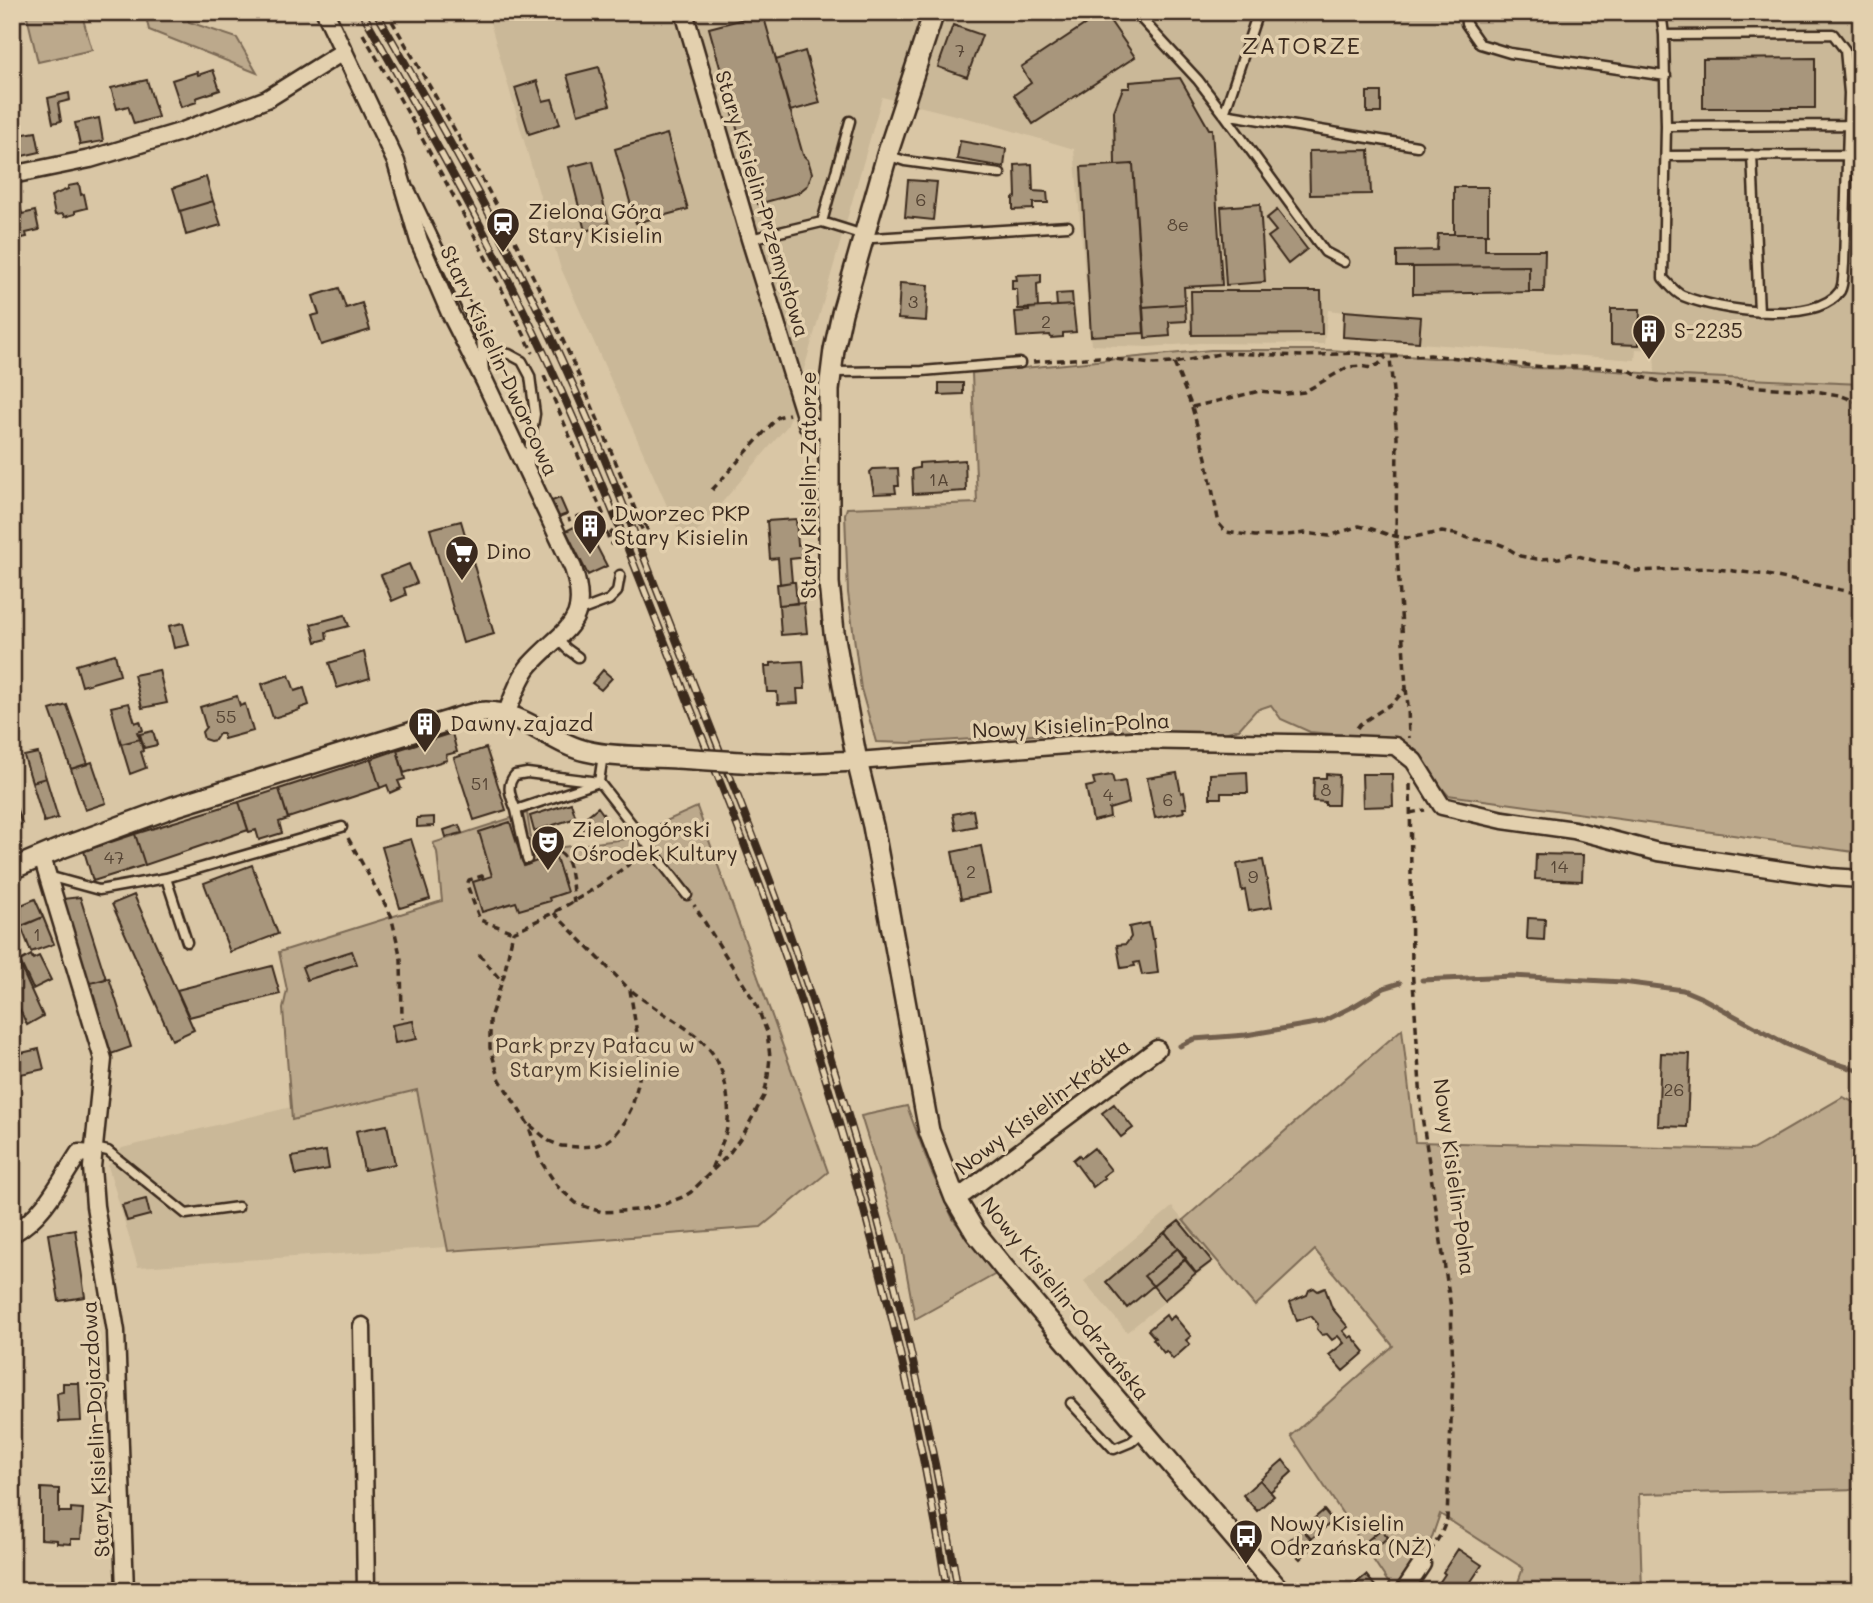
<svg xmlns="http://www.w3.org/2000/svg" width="1873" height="1603" viewBox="0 0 1873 1603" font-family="Mali,sans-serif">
  <rect width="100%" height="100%" fill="#d9c6a5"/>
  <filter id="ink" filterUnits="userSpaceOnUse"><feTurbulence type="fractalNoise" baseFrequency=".0143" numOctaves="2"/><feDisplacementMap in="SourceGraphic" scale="14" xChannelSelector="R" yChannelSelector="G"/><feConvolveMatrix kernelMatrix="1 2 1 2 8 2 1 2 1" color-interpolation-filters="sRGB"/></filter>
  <g filter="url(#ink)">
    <path fill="#cab898" d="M487,12H1861V384L1681,376L1655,373L1654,350L1636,349L1635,360L1343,337L1344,312L1328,310L1324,344L1200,343L1149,347L1091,345L1074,149L979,121L882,97L788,425L685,546L560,266Z
      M417,1090L447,1247L138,1267L108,1166L122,1148L291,1107L292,1120Z
      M1172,1207L1216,1260L1127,1332L1084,1281Z"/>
    <path fill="#bca98c" stroke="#7c6a55" stroke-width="2" d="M26,12H81L92,50L38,62Z
      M145,12H186L189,22L237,38L257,73L149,30Z
      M1211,350H1330L1432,358H1471L1521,368L1590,369L1681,376L1861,384V853L1448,795L1434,779L1377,738L1310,732L1281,719L1271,705L1256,710L1239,729L1220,734L1112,730L910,743L876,742L861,689L848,593L845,514L847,508L977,503L972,373Z
      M697,807L828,1172L761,1227L448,1251L417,1090L292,1120L283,1009L287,990L279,952L442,901L437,852L433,843L527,813L533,851L626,839Z
      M1402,1029L1415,1142L1752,1150L1843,1097L1861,1106V1489L1639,1494L1642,1591H1515L1523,1568L1440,1514L1431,1540L1396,1591H1394L1291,1436L1393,1346L1315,1250L1255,1306L1183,1220Z
      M907,1106L930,1168L953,1219L996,1274L915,1319L902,1248L861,1116Z"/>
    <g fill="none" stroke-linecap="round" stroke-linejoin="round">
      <path stroke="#725f4d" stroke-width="5" d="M1422,980L1512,976L1623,982L1683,990L1702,998L1786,1044L1827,1061L1861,1071
        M1180,1046L1194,1039L1246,1035L1322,1022L1354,1006L1384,988L1400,983"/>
    </g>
    <path fill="#a8967b" stroke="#3b2a1e" stroke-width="2" d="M1104,12L1135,57L1033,124L1014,95L1031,83L1021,67Z
      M763,14L803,155L808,160L812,173L808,185L798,193L758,204L709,28Z
      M953,25L982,35L967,77L938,67Z
      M805,51L820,103L790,111L776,60Z
      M1815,58V108H1703V59Z
      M599,67L610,105L578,114L567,75Z
      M213,70L220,90L196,98L197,102L181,107L172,80L197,72L198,75Z
      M1180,78L1209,129H1212L1222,285L1184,287L1185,304L1143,307L1133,164L1115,165L1114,111L1123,88H1130V82Z
      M147,80L158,117L134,124L128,106L117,109L111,88Z
      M537,81L543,101L552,99L560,124L529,134L515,88Z
      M1367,92H1381V113H1367Z
      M69,93L70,100L58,103L61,121L53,123L48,98Z
      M99,118L103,141L80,145L75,123Z
      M36,132L40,152L18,157L13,136Z
      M667,134L688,209L636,223L615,149Z
      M960,141L1006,149L1004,167L957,159Z
      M1369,150L1371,194L1310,195L1309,151Z
      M593,161L609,225L585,231L569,167Z
      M1032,164L1033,191L1047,192L1048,203H1033V209L1013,210V198L1016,197L1015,165Z
      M1133,164L1144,333L1091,336L1081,167Z
      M206,177L213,201L180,211L173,188Z
      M908,180L937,182L933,220L905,217Z
      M79,184L81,195L84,194L87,208L75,211V214L64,217L63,214L55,215L51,196L68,189V186Z
      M1454,187H1488V234H1454Z
      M18,198L22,214L35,211L39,230L26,233L27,237L12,240V199Z
      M213,201L221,225L186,235L180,211Z
      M1260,204L1265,282L1226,285L1221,207Z
      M1277,210L1307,249L1288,264L1268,237L1276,231L1266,219Z
      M1438,234H1485V250H1545L1544,292H1529V266L1397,267V251L1437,250Z
      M1529,266V292L1413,294V267Z
      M1041,274V283L1037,284L1038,308L1018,309L1017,289H1012V280H1017L1016,275Z
      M900,283L928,285L926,321L898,319Z
      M339,288L346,308L362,303L370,330L321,345L311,316L319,314L313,296Z
      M1191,291H1321L1322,334L1192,335Z
      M1072,293L1073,305L1057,306L1056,294Z
      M1185,304L1186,321L1169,322L1170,336L1145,338L1143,307Z
      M1073,305L1076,332L1063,333V337L1051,338L1050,335L1017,337L1015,312L1029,311V308Z
      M1611,309H1640L1639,345L1611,344Z
      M1344,311L1421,317L1419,342L1343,337Z
      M939,383H963V394L939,395Z
      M965,460L966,491L913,494L912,469L919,468V463Z
      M898,468L899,486H895L896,493L874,494L870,472L873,469Z
      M560,498L567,514L556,518L549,502Z
      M796,519L798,545L807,544L808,557L790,559L792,582L780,584L778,558L770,559L767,521Z
      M461,521L494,634L463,643L430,529Z
      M580,524L590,545L595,543L607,566L588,575L566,531Z
      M409,564L417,583L404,588L406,595L392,601L381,575Z
      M792,582H795L797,603L779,605L777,584Z
      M804,603L807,633L781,635L779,605Z
      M345,615L349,626L326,632L327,639L316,642L311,624Z
      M183,623L189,645L174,648L169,626Z
      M364,652L370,678L337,688L329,663Z
      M115,654L120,675L82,686L76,665Z
      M803,661L805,689H797L798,703L778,704L777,692H767L765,666H771V663Z
      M159,670L167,703L142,708L134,675Z
      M603,670L612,678L601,690L592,683Z
      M289,675L295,691L304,688L309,705L300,708V710L273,718L262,684Z
      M237,696L240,706L245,704L253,731L224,739L223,734H219L215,740L210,741L204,739L202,732L206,727L200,707Z
      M129,703L135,723L140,721L143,730L137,732L140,739L121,744L111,707Z
      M67,705L88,764L71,769L50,710Z
      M153,731L157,745L144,748L140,734Z
      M452,733L457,752L446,755L447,760L404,773L397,750Z
      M140,739L143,751L141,752L146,768L130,774L121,744Z
      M486,748L506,810L474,820L454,758Z
      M397,750L405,779L398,781L401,788L390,793L387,785L380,788L371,759Z
      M38,753L46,778L32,782L24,756Z
      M371,759L380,788L288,818L279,789Z
      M92,762L106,803L85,810L71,769Z
      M1247,772L1248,793H1221V798H1210V774Z
      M1177,773L1181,793L1184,792L1187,808H1183L1184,812L1155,818L1147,778Z
      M1326,774L1339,775L1338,805H1325V802L1313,801L1314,778H1326Z
      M1362,774H1392L1393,806L1363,807Z
      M1112,775L1114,783L1125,781L1129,803L1109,809L1110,817L1093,821L1086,787L1095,785L1093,778Z
      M46,778L58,818L44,822L32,782Z
      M279,789L288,819L279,822L282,833L259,840L256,830L249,832L239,802Z
      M12,796L22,824L12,826Z
      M239,802L248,830L145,865L135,834Z
      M571,803L576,818L534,831L530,816Z
      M598,807L606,818L586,834L577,824Z
      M973,810L976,826L956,830L953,814Z
      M434,817V826L417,827V818Z
      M510,822L524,866L555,854L567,892L549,898L550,901L519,910L516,902L482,912L473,882L492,876L479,832Z
      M459,825L462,833L446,837L444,830Z
      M135,834L145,865L93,881L84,851Z
      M411,839L430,899L400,908L382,847Z
      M981,846L990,893L961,899L952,852Z
      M1536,854L1583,855L1582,881L1535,879Z
      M1263,860L1272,907L1249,911L1245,890L1242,891L1237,864Z
      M252,865L278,934L230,952L204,883Z
      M134,895L194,1030L172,1040L112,904Z
      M80,897L106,979L87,984L62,899Z
      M35,899L43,917L14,930L12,926V909Z
      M43,917L54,944L31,952L21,926Z
      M1528,918L1545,919L1544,940L1527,939Z
      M1149,923L1152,939H1154L1158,973L1142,975L1139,962L1134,963L1135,966L1121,968L1117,945L1126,944L1131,937L1129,927Z
      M352,951L357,964L307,980L302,967Z
      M31,955L33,959L39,956L51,980L33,989L20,961Z
      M16,957L43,1016L27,1025L12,993V959Z
      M272,966L280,994L189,1017L177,990Z
      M109,978L131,1047L111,1054L87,984Z
      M413,1021L417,1039L395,1043L392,1025Z
      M39,1049L44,1069L12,1076V1055Z
      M1661,1053L1690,1054L1687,1127L1658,1126Z
      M1114,1104L1133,1128L1121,1137L1102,1113Z
      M387,1125L395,1164L364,1170L356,1131Z
      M1094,1148L1111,1170L1103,1176L1105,1178L1093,1187L1073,1160L1079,1155L1081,1158Z
      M326,1151L329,1169L296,1175L292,1157Z
      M146,1199L150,1215L127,1221L122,1205Z
      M1179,1221L1212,1261L1196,1273L1165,1232Z
      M75,1229L85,1297L59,1301L48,1234Z
      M1165,1232L1178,1248L1144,1276L1153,1286L1127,1308L1106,1282Z
      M1178,1248L1186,1258L1153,1286L1144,1276Z
      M1185,1260L1196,1273L1164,1300L1153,1286Z
      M1314,1288L1318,1291L1325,1288L1332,1308L1348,1327L1343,1331L1349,1338L1352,1336L1365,1352L1343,1371L1329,1355L1344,1343L1338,1336L1332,1340L1327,1334L1322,1335L1317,1329L1318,1324L1311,1316L1297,1321L1290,1302L1307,1295L1309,1290Z
      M1166,1315L1169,1320L1174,1316L1191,1336L1186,1340L1190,1344L1173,1359L1166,1351L1164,1353L1153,1339L1155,1338L1148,1330Z
      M63,1383H79L81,1421L59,1422L57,1393L63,1392Z
      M1283,1460L1292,1472L1270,1492L1260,1480Z
      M1260,1480L1274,1496L1257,1511L1243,1495Z
      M41,1488L59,1489V1512H71V1508L83,1509L81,1539H71V1544L57,1543V1540L41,1539Z
      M1324,1510L1333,1521L1311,1539L1302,1529Z
      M1302,1529L1316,1544L1300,1559L1285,1544Z
      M1381,1529L1388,1537L1367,1556L1360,1547Z
      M1458,1549L1482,1565L1466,1589L1464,1587L1461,1591H1438L1435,1589L1445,1574L1443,1572Z
      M1366,1575L1376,1587L1371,1591H1347Z"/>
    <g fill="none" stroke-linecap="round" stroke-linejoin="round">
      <g stroke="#3b2a1e" stroke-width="13">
        <path id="service" d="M1135,12L1198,80L1224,114L1258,12
          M1465,12L1466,24L1480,44L1510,53L1666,76
          M1661,12L1664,35L1666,126L1663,278C1669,284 1675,293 1683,296C1717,310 1816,326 1840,291C1844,284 1843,272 1844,264L1849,93L1845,50L1833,34L1664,35
          M1224,114L1417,146
          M1224,114L1325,252L1344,262
          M1666,126L1848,125
          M887,155L905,161L1000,174
          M1752,155L1759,312
          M1666,156L1848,155
          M411,191L481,337L484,372
          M822,222L873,238L1068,226
          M750,239L822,222L850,121
          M483,356L499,353L509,354L522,361L530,376L535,414L530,444L529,464
          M833,372L922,371L1020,363
          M577,612L609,600L617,592L620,575
          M557,639L567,649L578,657
          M516,810C511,797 505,786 515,775L527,773L599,782L687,895
          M527,859L516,810L599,782L603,755
          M48,876L99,890L166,878L342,827
          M166,878L187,942
          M94,1148L108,1151L186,1214L238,1207
          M1071,1403L1114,1449L1131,1442L1144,1431"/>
      </g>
      <g stroke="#3b2a1e" stroke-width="21">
        <path id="minor" d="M325,12L396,162L419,241L450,313L485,382L573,568C592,625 563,628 530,665C519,678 513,698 506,714
          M684,12L750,239L808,426L830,430
          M12,175L90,159L180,132L267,99L344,51
          M857,761L1132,740L1345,744L1395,746L1414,761L1442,806L1503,820L1574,830L1658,852L1830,877L1861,879
          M42,857L103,1059L92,1167L95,1206L116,1331L125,1591
          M955,1198L965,1193L1157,1049
          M12,1234C43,1217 60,1182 79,1153L93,1154
          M362,1326L366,1591
          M1404,1591L1422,1564"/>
      </g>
      <g stroke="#3b2a1e" stroke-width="24">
        <path id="tertiary" d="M934,12L887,155L842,313L834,350L829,390V583L834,632L846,702L857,761L873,826L929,1131L955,1198L975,1232L1004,1268L1280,1591
          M757,763L792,764L857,761
          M12,869L64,847L173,807L445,722C458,718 472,712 486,712C524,712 551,743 586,751C615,758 647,756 677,758"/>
      </g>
      <path stroke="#3b2a1e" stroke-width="3.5" stroke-dasharray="7 5" stroke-linecap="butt" d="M392,21C444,111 497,201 542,295C576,367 607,440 637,514L643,519L647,529L643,531L639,523L635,521L615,529L611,533L615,543L611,544L607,534L582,515L568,520
        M363,34C423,138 481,244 533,353
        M1033,362L1099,357L1151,364L1174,363L1224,353L1305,356L1353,353L1390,357L1430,355L1544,367H1604L1629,370L1642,377L1658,381L1808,390L1839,395L1861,403
        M1174,363L1192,407L1206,458L1219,524L1226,532L1255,536H1278L1305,533L1329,536L1359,526L1372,529L1389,535L1407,538L1442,532L1455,534L1472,539L1491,541L1504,546L1520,556L1537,559L1559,558L1571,554L1596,561L1617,563L1634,571L1709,568L1767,575L1861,594
        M544,376L604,516L596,526
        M1192,407L1260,391L1286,394L1304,392L1348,367L1361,366L1371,368L1379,364L1386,357
        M712,490L778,417L789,414
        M1406,688L1408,706L1409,738
        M1357,728L1360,724L1394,702L1406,688L1396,537L1397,437L1390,358
        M1410,784L1412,967L1422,1116L1451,1308L1453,1373L1447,1519L1441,1534L1431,1550
        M1410,813L1425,810
        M348,838L391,915L401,959L402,1019
        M641,855C599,888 562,910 513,932L504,975L490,1018V1048L500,1080L528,1124L540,1160L558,1187L576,1203L592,1209L603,1212L638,1210L665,1204L685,1196L691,1192L728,1155L744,1133L764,1096L768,1076L770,1057L767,1032L756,1004L694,905
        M536,856C542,854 553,849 559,852C573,859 572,890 574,903
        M483,878L482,876L469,880L467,885L480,920L513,932
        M479,954L502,982
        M632,991C650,1006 671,1017 690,1031C698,1037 707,1045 713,1054C726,1072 732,1110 726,1132C722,1145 715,1159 710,1172
        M530,1125L549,1141L561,1146L578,1147L594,1146L606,1142L614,1136L623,1125L632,1107L639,1080L640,1052L630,990L554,913"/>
      <use href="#service" stroke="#e3d0ae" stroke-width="8"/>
      <use href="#minor" stroke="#e3d0ae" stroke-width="16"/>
      <use href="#tertiary" stroke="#e3d0ae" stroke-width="19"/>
      <g stroke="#3b2a1e" stroke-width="8">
        <path id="rail" d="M362,12C425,123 488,234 542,349C599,470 646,595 695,719C733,814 770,908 802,1005C865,1196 915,1392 947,1591
          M376,12C438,120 500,228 553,341C608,459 653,582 701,703C732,782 764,861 792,941C865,1152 922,1370 958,1591"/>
      </g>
      <use href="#rail" stroke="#e3d0ae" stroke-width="5" stroke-dasharray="16" stroke-linecap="butt"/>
      <g stroke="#3b2a1e" stroke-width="24" stroke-linecap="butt">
        <path id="tertiary-bridge" d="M677,758L757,763"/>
      </g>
      <use href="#tertiary-bridge" stroke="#e3d0ae" stroke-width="19"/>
    </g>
  </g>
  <defs>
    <g id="station-pin" transform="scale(1.75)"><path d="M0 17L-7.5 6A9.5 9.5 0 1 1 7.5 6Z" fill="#3b2a1e" stroke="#e3d0ae"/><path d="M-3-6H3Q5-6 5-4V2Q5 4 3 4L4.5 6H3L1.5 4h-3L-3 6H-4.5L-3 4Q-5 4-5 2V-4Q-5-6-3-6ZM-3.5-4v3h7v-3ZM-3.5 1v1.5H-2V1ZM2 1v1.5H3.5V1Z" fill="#fff"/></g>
    <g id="building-pin" transform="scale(1.75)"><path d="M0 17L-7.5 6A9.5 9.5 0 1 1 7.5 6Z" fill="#3b2a1e" stroke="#e3d0ae"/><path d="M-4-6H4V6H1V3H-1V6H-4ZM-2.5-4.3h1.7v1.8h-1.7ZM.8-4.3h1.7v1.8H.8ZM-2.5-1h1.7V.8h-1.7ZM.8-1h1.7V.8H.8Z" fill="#fff"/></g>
    <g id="supermarket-pin" transform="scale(1.75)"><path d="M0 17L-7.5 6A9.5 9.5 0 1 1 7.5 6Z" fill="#3b2a1e" stroke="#e3d0ae"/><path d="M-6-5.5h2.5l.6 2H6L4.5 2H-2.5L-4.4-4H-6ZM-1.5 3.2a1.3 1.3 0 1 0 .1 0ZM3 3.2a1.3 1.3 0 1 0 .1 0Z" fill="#fff"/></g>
    <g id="theatre-pin" transform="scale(1.75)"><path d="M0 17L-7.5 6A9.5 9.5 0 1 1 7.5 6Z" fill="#3b2a1e" stroke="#e3d0ae"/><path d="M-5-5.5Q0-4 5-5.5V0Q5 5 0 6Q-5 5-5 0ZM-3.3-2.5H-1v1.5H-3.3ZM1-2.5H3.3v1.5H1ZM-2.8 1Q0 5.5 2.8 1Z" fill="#fff"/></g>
    <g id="bus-pin" transform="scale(1.75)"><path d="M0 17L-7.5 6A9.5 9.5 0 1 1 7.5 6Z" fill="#3b2a1e" stroke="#e3d0ae"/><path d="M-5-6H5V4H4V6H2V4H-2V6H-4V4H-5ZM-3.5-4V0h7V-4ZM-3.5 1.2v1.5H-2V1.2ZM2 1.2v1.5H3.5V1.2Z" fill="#fff"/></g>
  </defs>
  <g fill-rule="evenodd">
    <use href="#station-pin" x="503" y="224"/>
    <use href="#building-pin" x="1649" y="331"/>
    <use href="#building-pin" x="590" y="526"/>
    <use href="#supermarket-pin" x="462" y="552"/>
    <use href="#building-pin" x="425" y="724"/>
    <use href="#theatre-pin" x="548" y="842"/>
    <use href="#bus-pin" x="1246" y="1536"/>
  </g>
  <g text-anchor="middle" stroke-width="7" stroke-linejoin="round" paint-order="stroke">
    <g font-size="18" fill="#564535">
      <text x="960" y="57">7</text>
      <text x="921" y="206">6</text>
      <text x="1178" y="231">8e</text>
      <text x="913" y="308">3</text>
      <text x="1046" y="328">2</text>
      <text x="939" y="486">1A</text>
      <text x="226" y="723">55</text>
      <text x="480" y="790">51</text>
      <text x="1326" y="796">8</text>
      <text x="1108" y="801">4</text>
      <text x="1168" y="806">6</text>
      <text x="114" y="864">47</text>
      <text x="1559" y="873">14</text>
      <text x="971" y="878">2</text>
      <text x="1253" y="883">9</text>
      <text x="37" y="941">1</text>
      <text x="1674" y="1096">26</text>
    </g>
    <g font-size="21" fill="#3b2a1e" stroke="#e3d0ae">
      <text transform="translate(762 204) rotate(73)" y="7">Stary Kisielin-Przemysłowa</text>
      <text transform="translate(499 361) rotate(65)" y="7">Stary Kisielin-Dworcowa</text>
      <text transform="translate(809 485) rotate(-90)" y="7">Stary Kisielin-Zatorze</text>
      <text transform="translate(1071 726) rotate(-3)" y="7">Nowy Kisielin-Polna</text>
      <text transform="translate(1043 1107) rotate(-37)" y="7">Nowy Kisielin-Krótka</text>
      <text transform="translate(1454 1177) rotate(82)" y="7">Nowy Kisielin-Polna</text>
      <text transform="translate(1065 1299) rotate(51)" y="7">Nowy Kisielin-Odrzańska</text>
      <text transform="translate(96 1429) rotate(-93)" y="7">Stary Kisielin-Dojazdowa</text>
    </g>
    <g font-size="21" fill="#3b2a1e" stroke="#e3d0ae" text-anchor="start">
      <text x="528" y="219">Zielona Góra<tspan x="528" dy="24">Stary Kisielin</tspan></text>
      <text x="1674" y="338">S-2235</text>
      <text x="614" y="521">Dworzec PKP<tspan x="614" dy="24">Stary Kisielin</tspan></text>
      <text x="486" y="559">Dino</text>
      <text x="450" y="731">Dawny zajazd</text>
      <text x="572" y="837">Zielonogórski<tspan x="572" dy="24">Ośrodek Kultury</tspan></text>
      <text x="1270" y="1531">Nowy Kisielin<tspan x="1270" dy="24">Odrzańska (NŻ)</tspan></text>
    </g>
    <g font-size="21" fill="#4e3d2e" stroke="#e3d0ae">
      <text x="595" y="1053">Park przy Pałacu w<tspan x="595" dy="24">Starym Kisielinie</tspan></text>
    </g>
    <g font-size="23" letter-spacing="2" fill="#3b2a1e" stroke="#e3d0ae">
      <text x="1302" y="54">ZATORZE</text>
    </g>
  </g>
  <rect width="1873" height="1603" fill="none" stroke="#e3d0ae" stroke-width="42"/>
  <rect x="21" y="21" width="1831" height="1561" fill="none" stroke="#3b2a1e" stroke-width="2.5" filter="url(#ink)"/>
</svg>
